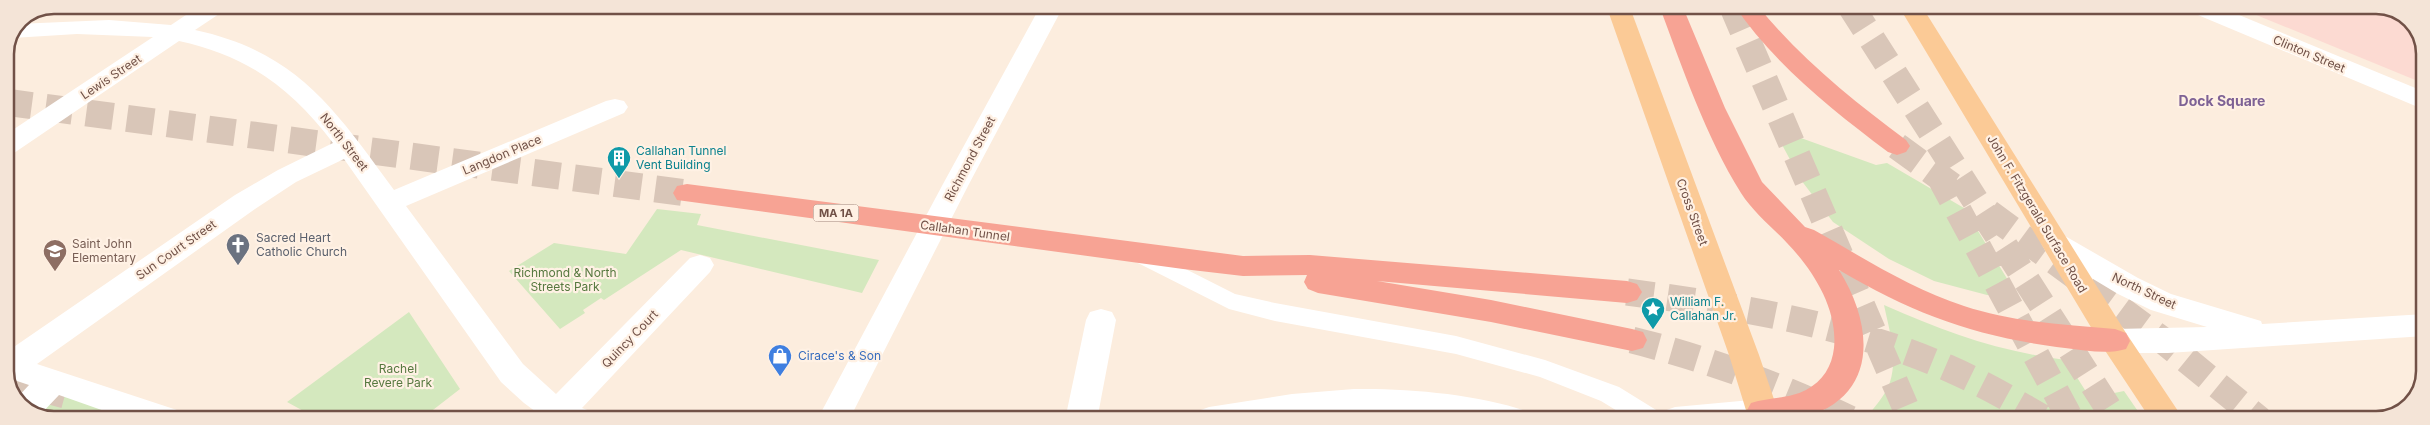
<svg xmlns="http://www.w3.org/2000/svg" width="2430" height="425" viewBox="0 0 2430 425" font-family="Inter,sans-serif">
  <rect width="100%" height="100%" fill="#fcedde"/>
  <path fill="#fcdad2" d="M2232,5H2383L2411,19L2425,47V84Z"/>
  <path fill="#d4e8be" d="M1773,128L1876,165L1887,163L1964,208L2017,295H1987L1934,281L1889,259L1833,222L1801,180Z
    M657,209L701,214L697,225L879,260L862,293L681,250L604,300L601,298L583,310L585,313L560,329L509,271L554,243L626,254Z
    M1884,305C1948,333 1997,351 2066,360L2090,398L2124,391L2144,420H1864C1873,409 1886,395 1890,382C1898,357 1889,329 1884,305Z
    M409,312L460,389L420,420H320L287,402Z
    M46,377L169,420H47L19,406Z"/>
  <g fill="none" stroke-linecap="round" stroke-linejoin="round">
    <path stroke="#d9c6b8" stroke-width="27" stroke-dasharray="27 14" stroke-linecap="butt" d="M1732,5L1911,420
      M1850,5L2116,420
      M5,102L687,193
      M1897,146L1952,186
      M1939,175L2071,420
      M1989,213L2161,339L2260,420
      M1627,292C1736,306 1847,324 1948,368C1982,383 2014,401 2046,420
      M1632,340C1708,359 1781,386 1852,420
      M6,379L65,395"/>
    <path fill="#fff" fill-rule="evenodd" d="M1142,247L1235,294L1275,303L1456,336L1545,360L1619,387L1661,413L1664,420H1632L1601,401L1540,377L1456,354L1275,321L1229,309L1134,261L1131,255L1134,249Z"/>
    <path fill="#fff" fill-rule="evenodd" d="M201,5H229L225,10L195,30C298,52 336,111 394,190L606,101L615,99L624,101L628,107L624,113L406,206L523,364L556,394L690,258L700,255L710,258L714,265L710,272L582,408L590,411L595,420H547L524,403L501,382L344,159L296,182L255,209L37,364L180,411L185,420H130L59,395L39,416L19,406L16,399L29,385L5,377V353L235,195L278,170L333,143C291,88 248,56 179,41L14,153L5,156V135L153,37L77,34L12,38L17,24L109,20L171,25Z
      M1101,309L1112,312L1116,320L1097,420H1065L1086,320L1090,312Z"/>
    <path fill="#fff" fill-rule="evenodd" d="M1041,5H1064L969,184L849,420H817L943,184Z
      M1171,5H1627L1629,7L1625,12L1617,14L1182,12L1174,10Z
      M2183,5H2215L2425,92V110L2186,10Z
      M2055,233L2065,236L2138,278L2171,294L2261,321L2262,324L2425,314V336L2168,353H2115L2104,349L2100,341L2104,333L2115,329L2207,327L2151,310L2118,294L2045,250L2041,243L2045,236Z
      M1354,389C1406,388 1477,394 1526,411L1531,420H1443L1375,413L1333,415L1289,420H1193L1198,411L1209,407L1292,394Z
      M1762,399L1773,403L1778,412L1774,420H1659L1664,411L1675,407Z"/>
    <path fill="#fbca96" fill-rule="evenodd" d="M1606,5H1629L1759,355L1781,420H1749L1729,355Z
      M1898,5H1921L2126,333L2184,420H2151L2104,349Z"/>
    <path fill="#f7a394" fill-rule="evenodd" d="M1659,5H1682L1725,108L1762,182L1805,227L1814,230C1862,257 1911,289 1964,306C2012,322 2065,325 2115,329L2126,333L2130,341L2126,349C2107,355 2085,350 2065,348C1976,337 1916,315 1839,270C1876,329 1878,401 1797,419C1782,422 1765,420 1750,420L1746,412L1751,403C1769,397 1789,399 1806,390C1823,381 1832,366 1834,348C1838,309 1813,270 1787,243C1772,227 1753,212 1741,193C1706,137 1682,67 1659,5Z
      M1734,5H1757C1800,58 1852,100 1906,140L1910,146L1906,152L1897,155L1888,152C1831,109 1774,64 1734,5Z
      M687,184L1243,256L1310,255L1627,281L1637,284L1642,292L1637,300L1627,303L1377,281L1491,300L1632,329L1643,332L1647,340L1643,348L1632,351L1491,322L1318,293L1308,289L1304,282L1307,275L1243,276L1183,269L677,200L673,193L677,186Z"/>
  </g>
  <defs>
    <g id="building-pin" transform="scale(1.25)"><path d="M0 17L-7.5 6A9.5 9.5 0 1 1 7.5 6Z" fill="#0f9aa8" stroke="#fff1e4"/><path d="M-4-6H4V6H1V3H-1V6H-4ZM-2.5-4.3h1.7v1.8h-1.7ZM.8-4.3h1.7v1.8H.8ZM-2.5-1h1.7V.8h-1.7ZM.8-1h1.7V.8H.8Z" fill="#fff"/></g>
    <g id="church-pin" transform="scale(1.25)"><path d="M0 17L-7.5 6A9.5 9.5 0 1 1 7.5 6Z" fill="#6b7280" stroke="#fff1e4"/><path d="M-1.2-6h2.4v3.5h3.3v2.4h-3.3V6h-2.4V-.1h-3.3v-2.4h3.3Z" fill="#fff"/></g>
    <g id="school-pin" transform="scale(1.25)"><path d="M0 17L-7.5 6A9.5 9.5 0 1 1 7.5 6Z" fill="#8d6e63" stroke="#fff1e4"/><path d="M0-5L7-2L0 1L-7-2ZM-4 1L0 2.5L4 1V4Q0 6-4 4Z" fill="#fff"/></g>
    <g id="sight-pin" transform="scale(1.25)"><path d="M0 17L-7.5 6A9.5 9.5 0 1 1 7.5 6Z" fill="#0f9aa8" stroke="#fff1e4"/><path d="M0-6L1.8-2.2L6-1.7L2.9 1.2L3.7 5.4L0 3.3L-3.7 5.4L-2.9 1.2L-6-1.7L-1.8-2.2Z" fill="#fff"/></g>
    <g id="shop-pin" transform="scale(1.25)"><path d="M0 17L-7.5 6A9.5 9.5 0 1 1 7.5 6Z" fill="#3f7fe0" stroke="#fff1e4"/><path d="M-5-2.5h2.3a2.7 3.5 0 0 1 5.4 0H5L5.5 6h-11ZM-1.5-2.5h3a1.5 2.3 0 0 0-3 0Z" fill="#fff"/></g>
  </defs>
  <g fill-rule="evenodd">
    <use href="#building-pin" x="619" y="158"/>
    <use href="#church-pin" x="238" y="245"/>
    <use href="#school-pin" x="55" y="251"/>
    <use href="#sight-pin" x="1653" y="309"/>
    <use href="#shop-pin" x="780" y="356"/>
  </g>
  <g text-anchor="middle" stroke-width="4.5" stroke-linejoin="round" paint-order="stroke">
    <rect fill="#fff1e4" stroke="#9c8176" stroke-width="1" x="813.5" y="204.5" width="45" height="17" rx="4"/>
    <g font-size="11" font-weight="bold" fill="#715147">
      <text x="836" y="217">MA 1A</text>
    </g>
    <g font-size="12" fill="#715147" stroke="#fff1e4">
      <text transform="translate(2309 54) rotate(23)" y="4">Clinton Street</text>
      <text transform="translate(111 77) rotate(-34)" y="4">Lewis Street</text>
      <text transform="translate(344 142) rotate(52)" y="4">North Street</text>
      <text transform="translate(502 155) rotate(-23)" y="4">Langdon Place</text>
      <text transform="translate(970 159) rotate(-62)" y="4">Richmond Street</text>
      <text transform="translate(1692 212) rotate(70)" y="4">Cross Street</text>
      <text transform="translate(2037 214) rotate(59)" y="4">John F. Fitzgerald Surface Road</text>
      <text transform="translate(965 231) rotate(8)" y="4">Callahan Tunnel</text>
      <text transform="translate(176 250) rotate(-35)" y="4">Sun Court Street</text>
      <text transform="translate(2144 291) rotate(25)" y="4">North Street</text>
      <text transform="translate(630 339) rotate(-46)" y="4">Quincy Court</text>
    </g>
    <g font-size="12" fill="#0d838f" stroke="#fff1e4" text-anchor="start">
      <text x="636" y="155">Callahan Tunnel<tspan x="636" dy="14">Vent Building</tspan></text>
      <text x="1670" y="306">William F.<tspan x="1670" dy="14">Callahan Jr.</tspan></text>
    </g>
    <g font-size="12" fill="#5b616d" stroke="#fff1e4" text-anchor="start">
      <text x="256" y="242">Sacred Heart<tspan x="256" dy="14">Catholic Church</tspan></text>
    </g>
    <g font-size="12" fill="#785e54" stroke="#fff1e4" text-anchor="start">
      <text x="72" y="248">Saint John<tspan x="72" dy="14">Elementary</tspan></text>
    </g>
    <g font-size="12" fill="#56783f" stroke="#fff1e4">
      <text x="565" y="277">Richmond &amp; North<tspan x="565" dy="14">Streets Park</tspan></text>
      <text x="398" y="373">Rachel<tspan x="398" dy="14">Revere Park</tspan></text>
    </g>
    <g font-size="12" fill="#366cbe" stroke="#fff1e4" text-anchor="start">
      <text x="798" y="360">Cirace's &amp; Son</text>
    </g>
    <g font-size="14" font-weight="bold" fill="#7e6295" stroke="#fff1e4">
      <text x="2222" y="106">Dock Square</text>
    </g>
  </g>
  <path d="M0 0H2430V425H0ZM54 14H2376A40 40 0 0 1 2416 54V371A40 40 0 0 1 2376 411H54A40 40 0 0 1 14 371V54A40 40 0 0 1 54 14Z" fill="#f4e4d7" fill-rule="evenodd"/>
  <path fill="none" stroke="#715147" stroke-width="2.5" d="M54 14H2376A40 40 0 0 1 2416 54V371A40 40 0 0 1 2376 411H54A40 40 0 0 1 14 371V54A40 40 0 0 1 54 14Z"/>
</svg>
